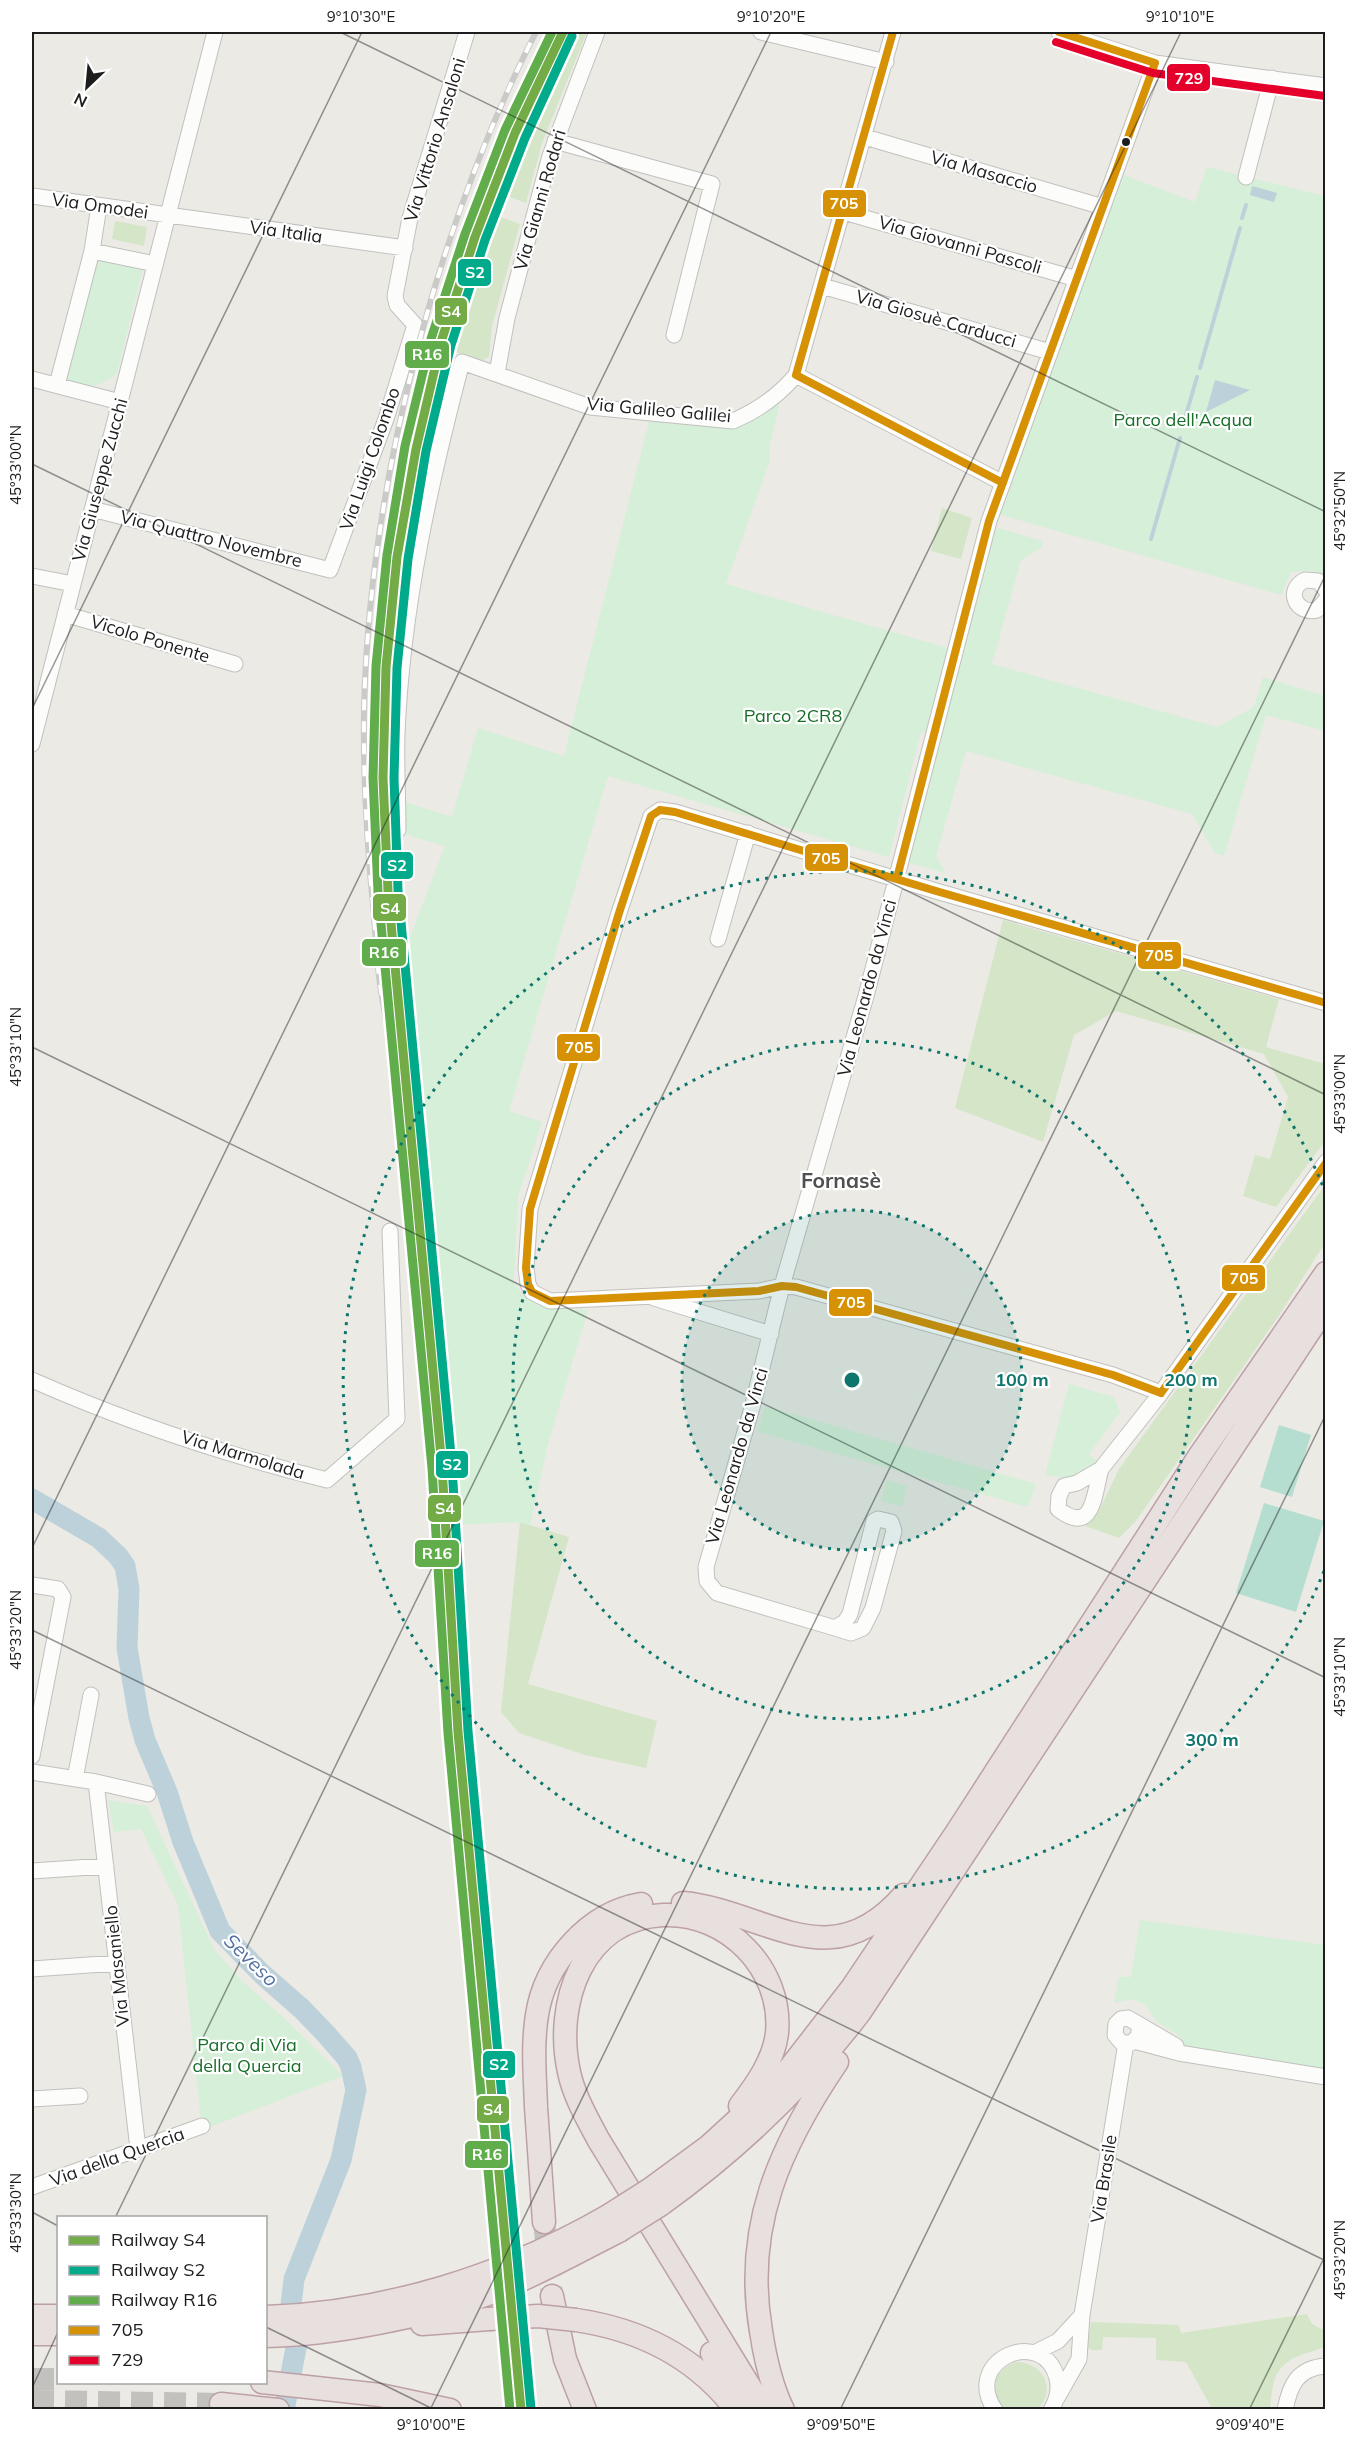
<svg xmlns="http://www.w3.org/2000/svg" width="1357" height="2441" viewBox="0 0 1357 2441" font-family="Mulish,sans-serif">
  <rect width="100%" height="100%" fill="#ebeae5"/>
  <path fill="#d4e6c7" d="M568,32H587L542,143L526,203L505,195L498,216L520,224L492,326L489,357L481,361L456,352L445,343C475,234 516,131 568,32Z
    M115,221L147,227L144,246L112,239Z
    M942,508L972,518L961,559L931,551Z
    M1003,920L1279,999L1266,1047L1325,1064V1141L1276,1207L1243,1196L1255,1155L1270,1159L1288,1097L1264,1054L1116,1011L1074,1035L1043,1142L955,1108Z
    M1325,1185V1243L1280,1314L1136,1521L1119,1538L1085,1526L1099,1511L1119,1469Z
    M520,1522L569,1537L528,1684L657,1721L646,1768L585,1755L519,1733L501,1712Z
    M1307,2314L1312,2324L1325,2331C1325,2335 1325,2342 1324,2346C1321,2352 1287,2352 1276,2376C1272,2386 1271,2399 1270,2409H1212L1186,2362L1156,2360V2338L1103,2337L1102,2350H1092L1087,2347L1091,2322L1179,2325L1181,2333Z
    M1016,2362C1043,2362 1058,2390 1037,2409H1005C988,2392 993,2370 1016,2362Z"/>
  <path fill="#d6efd8" d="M1207,167L1325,196V576L1310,571L1291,572L1281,595L998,514L1121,174L1195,202Z
    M97,258L143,268L117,373C104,387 77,392 62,376L66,360L73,356Z
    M780,401L769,449L770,460L726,584L948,648L927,733L921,732L889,857L608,776L509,1111L542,1122L518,1197L514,1281C528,1312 559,1309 588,1310L548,1444L530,1525L519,1522L453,1525L400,963L445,846L404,834L405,802L452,817L478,728L564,756L650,418L723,426Z
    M995,527L1043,541L1041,548L1021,560L992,664L1217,727L1254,707L1263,677L1325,696V731L1266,715L1224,856L1215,853L1192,814L966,751L936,856L946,873L906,862L982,570Z
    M1069,1384L1114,1397L1120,1412L1089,1454L1097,1461L1091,1471L1072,1479L1045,1475Z
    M765,1406L1036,1484L1028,1507L758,1432Z
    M887,1480L907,1486L902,1507L881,1501Z
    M108,1800L147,1806L214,1949L242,1981L283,2017L343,2076L207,2128L201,2121L178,1905L141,1829L114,1832Z
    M1140,1920L1325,1945V2071L1193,2049L1182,2045L1180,2036L1158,2023L1145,2004L1131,1999L1114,2003L1119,1977H1131Z"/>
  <path fill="#b5ded1" d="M1279,1425L1311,1435L1292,1497L1260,1487Z
    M1264,1503L1324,1521L1296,1612L1236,1593Z"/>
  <path fill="#bcd1da" d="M1252,186L1277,193L1274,202L1250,195Z
    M1215,380L1250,390L1206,412Z"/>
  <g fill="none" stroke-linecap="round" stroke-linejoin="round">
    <path stroke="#bcd1da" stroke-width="4" d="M1242,218L1246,205
      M1200,368L1240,228
      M1186,415L1197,377
      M1151,539L1180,438"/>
    <path stroke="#bcd1da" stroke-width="21" d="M32,1499L99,1538L118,1556L125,1566L129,1589L127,1648L139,1718L145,1740L167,1792L183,1842L220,1931L262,1974L302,2009L326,2034L347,2058L351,2067L356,2090L341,2160L294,2279L291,2305L299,2322L297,2343L284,2410"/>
    <path stroke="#c2c1bd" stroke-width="22" stroke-dasharray="22 11" stroke-linecap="butt" d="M544,2222L552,2296
      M32,2379H58
      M32,2401L221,2404"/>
    <g stroke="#c1c0be" stroke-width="17">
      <path id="minor" d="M761,32L886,62
        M1059,32L1155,63L1326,86
        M865,137L1103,207
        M555,141L712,184L674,335
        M1246,177L1272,78
        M32,196L405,248
        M844,212L1077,279
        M92,251L155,264
        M822,286L1050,352
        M497,373L507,318L550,156L597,32
        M796,375L1003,483
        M32,379L120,402
        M57,385L92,251L99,206
        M92,509L330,570L386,419L415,325L397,305L395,296L410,218L467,32
        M32,576L73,584
        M1326,590L1318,581L1305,580C1285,590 1296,615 1317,610L1326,600
        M65,614L235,664
        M32,744L215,32
        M398,830C398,798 396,766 397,734C402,609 430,483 462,362L590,407L733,421C757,411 779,395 796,375L893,32
        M718,939L748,833
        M654,1298L771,1334
        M32,1380C127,1422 226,1455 327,1480L397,1419L390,1231
        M1161,1393L1113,1375L796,1287L782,1286L759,1291L550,1301L532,1292L528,1284L526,1268L530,1209L619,913L651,816L660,810L675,812L936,891L1326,1003
        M1101,1469L1161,1393L1326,1162
        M1101,1469C1094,1493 1094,1537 1058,1509L1059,1496L1064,1486L1077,1483Z
        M32,1585L58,1589L63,1597L32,1756
        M835,1628L845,1622L850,1614L874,1521L878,1519L891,1522L894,1531L873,1608L863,1628L851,1633L835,1628L717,1593L707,1581L706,1567L753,1404L782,1286L866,996L989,521L1155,63
        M32,1772L96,1782L148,1794
        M75,1779L91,1695
        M96,1782L138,2149
        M32,1871L106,1866
        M32,1969L117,1963
        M1139,2026V2036L1131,2043H1122L1115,2035L1116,2024L1121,2019L1128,2018L1176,2046
        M1134,2041L1179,2053L1326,2077
        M32,2099L80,2096
        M32,2187L202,2126
        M1034,2353L1058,2341L1082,2315
        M1057,2398L1079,2359L1082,2315L1126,2043
        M995,2410C961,2360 1043,2325 1057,2378C1060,2390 1057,2400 1051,2410
        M1285,2410C1290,2384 1298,2368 1326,2366"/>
    </g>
    <g stroke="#bda0a5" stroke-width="25">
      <path id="highway" d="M683,1903C766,1911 830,1981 904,1895
        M740,2106C756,2085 774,2060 777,2033C783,1969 727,1912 663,1915C582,1919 554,2004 569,2072C574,2096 587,2118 598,2139L764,2410
        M649,2190L709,2146L779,2082L852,1988L957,1832L1200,1455L1326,1273
        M660,2205C737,2150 803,2087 860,2012L1326,1306
        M544,2222C541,2184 539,2145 536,2107C535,2077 532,2045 537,2015C545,1963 588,1913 641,1904
        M552,2296L565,2359L585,2410
        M32,2316H58
        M266,2317C386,2313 504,2276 608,2216
        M576,2320C637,2329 690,2354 730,2402
        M422,2324L489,2319
        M32,2334H58
        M266,2336C332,2335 428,2316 491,2293C535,2276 577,2252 619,2231
        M712,2353L742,2410
        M262,2382L380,2395L450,2410
        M221,2404L278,2410
        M783,2410C771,2385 765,2358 761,2331C743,2227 780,2146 837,2062"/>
    </g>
    <use href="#minor" stroke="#fcfcfb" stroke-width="15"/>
    <use href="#highway" stroke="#e8dfdf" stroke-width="22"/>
    <g stroke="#cacac9" stroke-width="6">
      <path id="rail" d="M398,1082C393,1052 386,1022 381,991C377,966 376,941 374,916C367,847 363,779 364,710C369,488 435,230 536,32"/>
    </g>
    <use href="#rail" stroke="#fff" stroke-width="4" stroke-dasharray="11" stroke-linecap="butt"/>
    <g stroke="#bda0a5" stroke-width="25" stroke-linecap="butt">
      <path id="highway-bridge" d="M608,2216L649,2190
        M619,2231L660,2205
        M489,2319L538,2316L576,2320"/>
    </g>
    <use href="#highway-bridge" stroke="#e8dfdf" stroke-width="22"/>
    <g stroke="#fff" stroke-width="12">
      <path id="bus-1" d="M796,375L893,32
        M796,375L1003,483
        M660,810L675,812L936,891L1326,1003
        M897,878L989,521L1155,63L1059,32
        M532,1292L550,1301L759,1291L782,1286L796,1287L1113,1375L1161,1393
        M532,1292L528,1284L526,1268L530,1209L619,913L651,816L660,810
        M1161,1393L1326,1163"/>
    </g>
    <g stroke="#fff" stroke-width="12">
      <path id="bus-2" d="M1056,42L1153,73L1325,96"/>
    </g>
    <use href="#bus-1" stroke="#d69104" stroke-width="8"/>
    <use href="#bus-2" stroke="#e4002b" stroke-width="8"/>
    <g stroke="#fff" stroke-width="14">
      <path id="rail-1" d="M521,2410L458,1732L442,1467L388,891L383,778L386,667L397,557L416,449L441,342L475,237L515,133L563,32"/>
    </g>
    <g stroke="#fff" stroke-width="14">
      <path id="rail-2" d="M531,2409L468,1731L452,1466L398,890L394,778L397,668L408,559L426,451L451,345L485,240L525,138L572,36"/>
    </g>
    <g stroke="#fff" stroke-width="14">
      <path id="rail-3" d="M510,2410L448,1733L432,1468L378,892L373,778L376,666L387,555L405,446L431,339L465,234L505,130L552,32"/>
    </g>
    <use href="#rail-1" stroke="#73ab47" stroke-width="9"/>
    <use href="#rail-2" stroke="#00aa8a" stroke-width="9"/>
    <use href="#rail-3" stroke="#61ad4c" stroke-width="9"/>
  </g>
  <path fill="none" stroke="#1d1d1d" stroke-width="1.5" stroke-opacity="0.45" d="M340,32L1326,512M32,464L1326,1095M32,709L362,32M32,1047L1326,1678M32,1548L771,32M32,1630L1326,2261M32,2212L58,2226M115,2218L1181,32M266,2327L435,2410M32,2388L58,2332M430,2410L1326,574M840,2410L1326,1414M1249,2410L1326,2254"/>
  <circle cx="852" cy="1380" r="170" fill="#0f766e" fill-opacity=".12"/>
  <g fill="none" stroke="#0f766e" stroke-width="3" stroke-dasharray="3 6">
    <circle cx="852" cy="1380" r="170"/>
    <circle cx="852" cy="1380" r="339"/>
    <path d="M1324 1571A509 509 0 1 1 1324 1189"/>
  </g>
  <circle fill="#1d1d1d" stroke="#fff" stroke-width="2" cx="1126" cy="142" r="5"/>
  <g text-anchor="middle" stroke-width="4.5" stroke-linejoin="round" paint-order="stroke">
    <g font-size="18" fill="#1d1d1d" stroke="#fff">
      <text transform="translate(435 140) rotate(-73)" y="6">Via Vittorio Ansaloni</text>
      <text transform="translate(984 172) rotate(16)" y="6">Via Masaccio</text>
      <text transform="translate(540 200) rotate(-74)" y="6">Via Gianni Rodari</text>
      <text transform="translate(100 206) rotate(8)" y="6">Via Omodei</text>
      <text transform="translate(286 232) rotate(8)" y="6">Via Italia</text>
      <text transform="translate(960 245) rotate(16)" y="6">Via Giovanni Pascoli</text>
      <text transform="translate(936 319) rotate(16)" y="6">Via Giosuè Carducci</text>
      <text transform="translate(659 410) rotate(5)" y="6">Via Galileo Galilei</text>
      <text transform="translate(370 459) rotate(-71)" y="6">Via Luigi Colombo</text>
      <text transform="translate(100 480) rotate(-75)" y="6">Via Giuseppe Zucchi</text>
      <text transform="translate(211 539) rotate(14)" y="6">Via Quattro Novembre</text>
      <text transform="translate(150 639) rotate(17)" y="6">Vicolo Ponente</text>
      <text transform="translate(867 988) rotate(-75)" y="6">Via Leonardo da Vinci</text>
      <text transform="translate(243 1455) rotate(17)" y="6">Via Marmolada</text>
      <text transform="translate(737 1456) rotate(-74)" y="6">Via Leonardo da Vinci</text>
      <text transform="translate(117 1966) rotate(-96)" y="6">Via Masaniello</text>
      <text transform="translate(117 2157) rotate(-20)" y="6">Via della Quercia</text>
      <text transform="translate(1104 2179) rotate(-81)" y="6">Via Brasile</text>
    </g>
    <g font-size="18" fill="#176e29" stroke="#fff">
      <text x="1183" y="426">Parco dell'Acqua</text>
      <text x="793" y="722">Parco 2CR8</text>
      <text x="247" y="2051">Parco di Via<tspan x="247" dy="21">della Quercia</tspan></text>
    </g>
    <g font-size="20" font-style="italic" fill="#5471a1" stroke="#fff">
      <text transform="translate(251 1960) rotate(44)" y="7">Seveso</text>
    </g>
    <g font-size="21" font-weight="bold" fill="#505050" stroke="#fff">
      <text x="841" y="1188">Fornasè</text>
    </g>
  </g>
  <circle cx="852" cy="1380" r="9" fill="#0f766e" stroke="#fff" stroke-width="3"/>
  <g font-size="18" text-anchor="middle" font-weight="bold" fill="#0f766e" stroke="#fff" stroke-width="4.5" stroke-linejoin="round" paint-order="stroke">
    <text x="1022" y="1386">100 m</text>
    <text x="1191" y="1386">200 m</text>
    <text x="1212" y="1746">300 m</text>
  </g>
  <g stroke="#fff" stroke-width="2">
    <rect x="1166" y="63" width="45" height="29" rx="6" fill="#e4002b"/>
    <rect x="822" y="189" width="45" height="29" rx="6" fill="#d69104"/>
    <rect x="457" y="258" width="35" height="29" rx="6" fill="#00aa8a"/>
    <rect x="434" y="297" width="34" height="29" rx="6" fill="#73ab47"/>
    <rect x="404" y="340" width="46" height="29" rx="6" fill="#61ad4c"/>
    <rect x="804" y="843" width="45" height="29" rx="6" fill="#d69104"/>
    <rect x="380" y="851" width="34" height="29" rx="6" fill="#00aa8a"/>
    <rect x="372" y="893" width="35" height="29" rx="6" fill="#73ab47"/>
    <rect x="361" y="938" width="46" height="29" rx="6" fill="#61ad4c"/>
    <rect x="1137" y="941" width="45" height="29" rx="6" fill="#d69104"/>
    <rect x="556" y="1033" width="45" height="29" rx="6" fill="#d69104"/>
    <rect x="1221" y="1264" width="45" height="28" rx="6" fill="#d69104"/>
    <rect x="828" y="1288" width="45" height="29" rx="6" fill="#d69104"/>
    <rect x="435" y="1450" width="34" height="29" rx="6" fill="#00aa8a"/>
    <rect x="427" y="1494" width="35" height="29" rx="6" fill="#73ab47"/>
    <rect x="414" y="1539" width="46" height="29" rx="6" fill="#61ad4c"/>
    <rect x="482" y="2050" width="34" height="29" rx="6" fill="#00aa8a"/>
    <rect x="476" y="2095" width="34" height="29" rx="6" fill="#73ab47"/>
    <rect x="464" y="2140" width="45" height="29" rx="6" fill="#61ad4c"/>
  </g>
  <g font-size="16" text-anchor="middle" font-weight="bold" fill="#fff">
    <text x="1189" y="84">729</text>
    <text x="844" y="209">705</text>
    <text x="475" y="278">S2</text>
    <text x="451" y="317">S4</text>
    <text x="427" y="360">R16</text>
    <text x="826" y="864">705</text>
    <text x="397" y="871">S2</text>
    <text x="390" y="914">S4</text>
    <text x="384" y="958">R16</text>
    <text x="1159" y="961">705</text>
    <text x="579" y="1053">705</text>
    <text x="1244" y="1284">705</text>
    <text x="851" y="1308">705</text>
    <text x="452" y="1470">S2</text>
    <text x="445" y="1514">S4</text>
    <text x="437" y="1559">R16</text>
    <text x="499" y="2070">S2</text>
    <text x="493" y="2115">S4</text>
    <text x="487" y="2160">R16</text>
  </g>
  <rect width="1357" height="2441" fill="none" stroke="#ffffff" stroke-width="66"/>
  <rect x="57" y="2216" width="210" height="168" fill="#ffffff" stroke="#a5a5a5" stroke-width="1.5"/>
  <rect x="69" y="2236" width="30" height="9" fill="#73ab47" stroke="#a5a5a5" stroke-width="1.5"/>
  <text x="111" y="2246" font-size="18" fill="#1d1d1d">Railway S4</text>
  <rect x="69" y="2266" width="30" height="9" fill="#00aa8a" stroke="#a5a5a5" stroke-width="1.5"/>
  <text x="111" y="2276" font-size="18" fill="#1d1d1d">Railway S2</text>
  <rect x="69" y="2296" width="30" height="9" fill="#61ad4c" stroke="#a5a5a5" stroke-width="1.5"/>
  <text x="111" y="2306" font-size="18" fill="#1d1d1d">Railway R16</text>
  <rect x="69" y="2326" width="30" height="9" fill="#d69104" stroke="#a5a5a5" stroke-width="1.5"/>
  <text x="111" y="2336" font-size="18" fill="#1d1d1d">705</text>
  <rect x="69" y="2356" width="30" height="9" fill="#e4002b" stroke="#a5a5a5" stroke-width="1.5"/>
  <text x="111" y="2366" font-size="18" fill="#1d1d1d">729</text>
  <g transform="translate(87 87) rotate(206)" stroke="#ffffff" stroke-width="4.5" paint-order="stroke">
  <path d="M0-4.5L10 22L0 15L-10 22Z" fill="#1d1d1d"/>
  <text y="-9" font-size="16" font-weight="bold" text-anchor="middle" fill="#1d1d1d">N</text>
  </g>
  <rect x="33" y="33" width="1291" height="2375" fill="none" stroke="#1d1d1d" stroke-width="2"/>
  <g font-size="15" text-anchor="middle" fill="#1d1d1d">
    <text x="361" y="22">9°10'30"E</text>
    <text x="771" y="22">9°10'20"E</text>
    <text x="1180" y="22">9°10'10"E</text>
    <text transform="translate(16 465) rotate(-90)" y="5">45°33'00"N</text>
    <text transform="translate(1340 511) rotate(-90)" y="5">45°32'50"N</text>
    <text transform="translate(16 1047) rotate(-90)" y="5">45°33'10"N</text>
    <text transform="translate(1340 1094) rotate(-90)" y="5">45°33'00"N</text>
    <text transform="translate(16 1630) rotate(-90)" y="5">45°33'20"N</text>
    <text transform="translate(1340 1677) rotate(-90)" y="5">45°33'10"N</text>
    <text transform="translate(16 2213) rotate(-90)" y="5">45°33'30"N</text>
    <text transform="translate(1340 2260) rotate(-90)" y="5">45°33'20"N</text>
    <text x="431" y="2430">9°10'00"E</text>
    <text x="841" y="2430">9°09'50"E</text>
    <text x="1250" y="2430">9°09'40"E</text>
  </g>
</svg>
